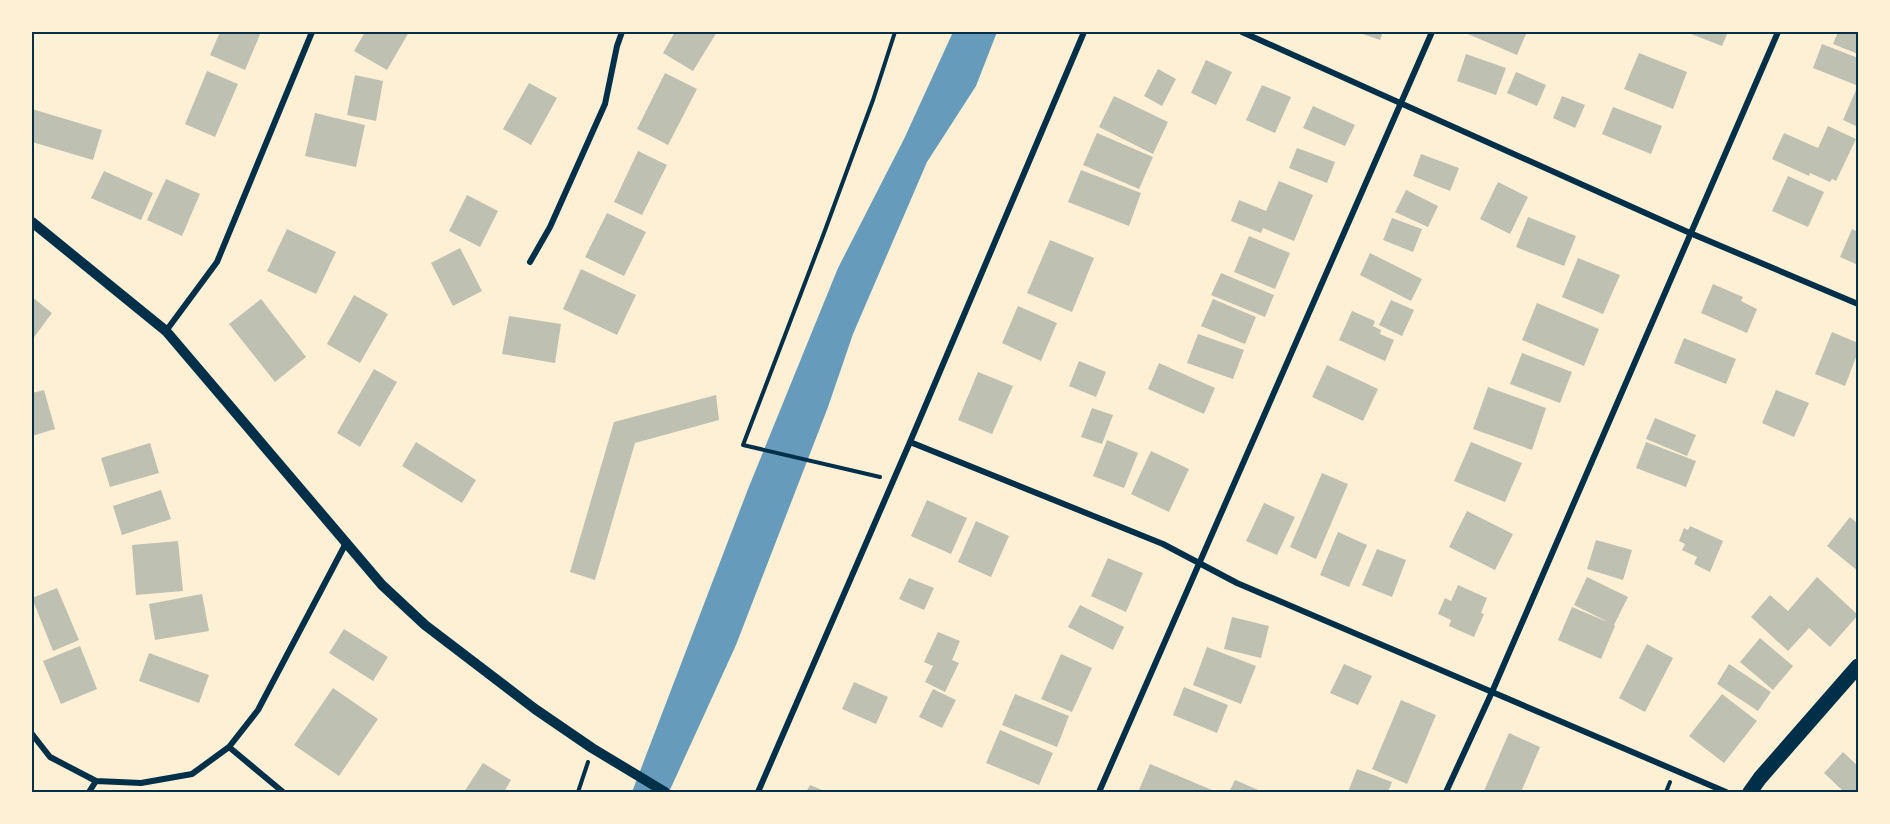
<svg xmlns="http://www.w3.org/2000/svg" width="1890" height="824" viewBox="0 0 1890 824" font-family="Roboto,sans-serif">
  <rect width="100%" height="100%" fill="#fdf0d5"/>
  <path fill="#669bbc" d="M953,32H997L976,86L927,162L853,334L828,407L736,645L669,792H632L748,489L838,268L904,139Z"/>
  <path fill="#bec0b2" d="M220,32H261L245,70L210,55Z
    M365,32H409L387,70L354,51Z
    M675,32H717L693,71L663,53Z
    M1357,32H1383L1380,40Z
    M1469,32H1521L1526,34L1517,55L1468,34Z
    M1686,32H1728L1722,46Z
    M1838,32H1858V54L1833,44Z
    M1822,44L1858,58V79L1856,85L1813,68Z
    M1639,53L1687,72L1673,109L1624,89Z
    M1466,54L1506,68L1496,95L1457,81Z
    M1206,60L1232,72L1216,105L1191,93Z
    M1158,69L1176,79L1162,106L1144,96Z
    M207,71L238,84L215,137L185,124Z
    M1516,72L1546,85L1537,106L1507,93Z
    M665,73L697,89L668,145L637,129Z
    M355,75L383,81L376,121L347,115Z
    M529,83L557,98L531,145L503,129Z
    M1262,85L1291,97L1275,133L1246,120Z
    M1856,90L1858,91V127L1843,120Z
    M1114,96L1168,122L1153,154L1099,127Z
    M1562,96L1585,105L1575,128L1553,118Z
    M1313,106L1355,125L1345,146L1303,128Z
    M1613,107L1662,126L1651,154L1602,134Z
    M32,109L102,130L93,160L32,142Z
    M315,113L365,125L356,167L305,156Z
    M1828,126L1856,139L1836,181L1832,179L1830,182L1810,173L1809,176L1772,159L1784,133L1818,148Z
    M1097,133L1153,157L1139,189L1083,165Z
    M1297,148L1335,162L1327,183L1289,168Z
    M638,151L667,165L642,215L614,202Z
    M1421,154L1459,168L1450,191L1413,176Z
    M1081,170L1141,193L1129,226L1068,202Z
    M104,171L153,193L141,220L91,198Z
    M1788,176L1824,192L1808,227L1772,211Z
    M166,179L200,194L182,236L147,220Z
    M1279,181L1313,195L1294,241L1263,228L1261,233L1231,221L1239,200L1266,211Z
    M1498,182L1528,197L1510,234L1480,219Z
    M1406,190L1438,206L1428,227L1395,212Z
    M467,195L498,211L480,247L449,231Z
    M607,213L646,232L624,276L585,257Z
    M1528,217L1576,236L1564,266L1516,247Z
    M1392,218L1422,229L1413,252L1383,240Z
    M287,229L336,252L316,294L267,271Z
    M1852,229L1858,232V265L1840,257Z
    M1249,236L1290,253L1275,289L1234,272Z
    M1050,240L1094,258L1072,312L1027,293Z
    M460,248L482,291L453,306L431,263Z
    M1370,253L1422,279L1411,301L1360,275Z
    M1578,258L1620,275L1603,314L1562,297Z
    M581,269L636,295L617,335L563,309Z
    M1221,273L1274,295L1265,317L1211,295Z
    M1713,284L1743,297L1741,301L1757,309L1747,333L1701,313Z
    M354,295L388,314L360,363L327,344Z
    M32,297L52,313L32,340Z
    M261,299L306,357L275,382L229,324Z
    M1213,299L1256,317L1245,344L1201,326Z
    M1391,300L1414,310L1402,336L1379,325Z
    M1537,303L1599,329L1584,366L1522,340Z
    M1018,306L1057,323L1041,361L1002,343Z
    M1352,311L1375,321L1373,326L1381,330L1380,334L1394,340L1385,361L1339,340Z
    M509,316L561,324L555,363L502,354Z
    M1832,332L1858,343V352L1845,386L1815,374Z
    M1198,334L1244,350L1233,379L1187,363Z
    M1684,338L1736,359L1726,384L1674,363Z
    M1522,353L1572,372L1560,403L1510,384Z
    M1079,361L1106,372L1096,397L1069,386Z
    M1159,363L1215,388L1204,414L1148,389Z
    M1327,365L1378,389L1363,421L1312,397Z
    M374,369L397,382L360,447L337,433Z
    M978,372L1013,386L992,434L958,420Z
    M1488,387L1546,408L1532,450L1473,429Z
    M44,390L55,429L32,436V393Z
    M1776,390L1809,403L1794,437L1762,423Z
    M716,395L719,420L635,443L595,580L570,572L614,422Z
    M1092,408L1113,415L1102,444L1081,437Z
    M1655,418L1696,435L1687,456L1646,439Z
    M1107,440L1138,453L1124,488L1093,476Z
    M416,442L476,480L462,503L402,466Z
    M1471,442L1522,463L1505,502L1454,481Z
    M1646,442L1696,461L1686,487L1636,468Z
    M150,443L159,473L110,487L101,458Z
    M1151,451L1189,469L1169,512L1131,494Z
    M1322,473L1348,484L1316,559L1290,547Z
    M161,490L171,519L122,535L113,506Z
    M927,500L967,518L951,554L911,536Z
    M1264,503L1295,517L1277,555L1246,541Z
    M1467,511L1513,534L1495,570L1449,547Z
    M1850,517L1858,524V571L1827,546Z
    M976,521L1009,536L991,577L958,562Z
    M1690,526L1723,541L1710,572L1694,564L1697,557L1682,550L1685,544L1679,541L1684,528L1688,530Z
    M1338,532L1367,545L1349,587L1320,575Z
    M1596,540L1632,550L1623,580L1587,569Z
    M178,541L183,591L136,595L132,545Z
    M1377,549L1406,560L1392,597L1362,585Z
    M1108,558L1143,573L1126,612L1091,596Z
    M1587,577L1628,597L1614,625L1615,626L1601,659L1558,640L1572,607L1610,623L1574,605Z
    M1817,577L1858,615L1830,647L1809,628L1788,651L1751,617L1770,595L1788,611Z
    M909,578L934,588L924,610L899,599Z
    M1458,585L1487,598L1481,613L1484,614L1474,637L1449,626L1451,620L1438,614L1445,598L1451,601Z
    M57,588L79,640L53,651L32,598Z
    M202,594L209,631L155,640L149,604Z
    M1080,605L1124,627L1113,650L1068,627Z
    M1232,617L1269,626L1261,658L1224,649Z
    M344,629L388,657L373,681L329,653Z
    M938,632L960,641L952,660L959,663L945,692L925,682L933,666L924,662Z
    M1760,638L1793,666L1773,690L1740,662Z
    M1647,644L1673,658L1645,712L1619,698Z
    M80,646L97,689L61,704L43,661Z
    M1207,647L1256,666L1241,704L1193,685Z
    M149,653L209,675L199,703L139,681Z
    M1061,654L1092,668L1072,712L1041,699Z
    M1344,664L1372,676L1358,705L1330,693Z
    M1729,664L1771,692L1758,711L1717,684Z
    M854,682L888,697L876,724L842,709Z
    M1184,687L1228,705L1217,733L1173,715Z
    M333,688L378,719L339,776L294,745Z
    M933,689L956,700L942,728L919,717Z
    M1015,694L1069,716L1057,747L1002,725Z
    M1722,694L1757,721L1724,763L1689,736Z
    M1401,700L1436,715L1407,784L1372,769Z
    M1000,730L1053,753L1039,785L986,763Z
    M1509,733L1540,747L1521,792H1489L1484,791Z
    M1843,752L1858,766V792H1842L1843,791L1824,773Z
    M483,763L511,780L504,792H464Z
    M1150,764L1212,790L1211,792H1138Z
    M1357,769L1392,782L1388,792H1348Z
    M1235,780L1263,792H1229Z
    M810,785L827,792H806Z"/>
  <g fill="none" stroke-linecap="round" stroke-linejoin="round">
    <path stroke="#003049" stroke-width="4" d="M880,477L743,445L824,233L873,100L895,32
      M578,792L588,762
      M1666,792L1670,782"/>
    <path stroke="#003049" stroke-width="6" d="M1242,32L1690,233L1858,304
      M530,262L550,227L605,104L617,46L622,32
      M166,331L217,262L312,32
      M910,442L1163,544L1237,583L1726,792
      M32,734L50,757L96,781L141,783L192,774L229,747L258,710L346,543
      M229,747L283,792
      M89,792L96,781
      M758,792L910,442L1084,32
      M1099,792L1432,32
      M1446,792L1492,692L1778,32"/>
    <path stroke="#003049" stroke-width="10" d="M32,222L166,331L382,585L425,625L535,709L592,748L665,792"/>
    <path stroke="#003049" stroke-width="15" d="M1750,792L1760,778L1858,666"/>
  </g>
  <rect width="1890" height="824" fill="none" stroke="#fdf0d5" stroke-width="66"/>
  <rect x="33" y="33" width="1824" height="758" fill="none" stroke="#003049" stroke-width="2"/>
</svg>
